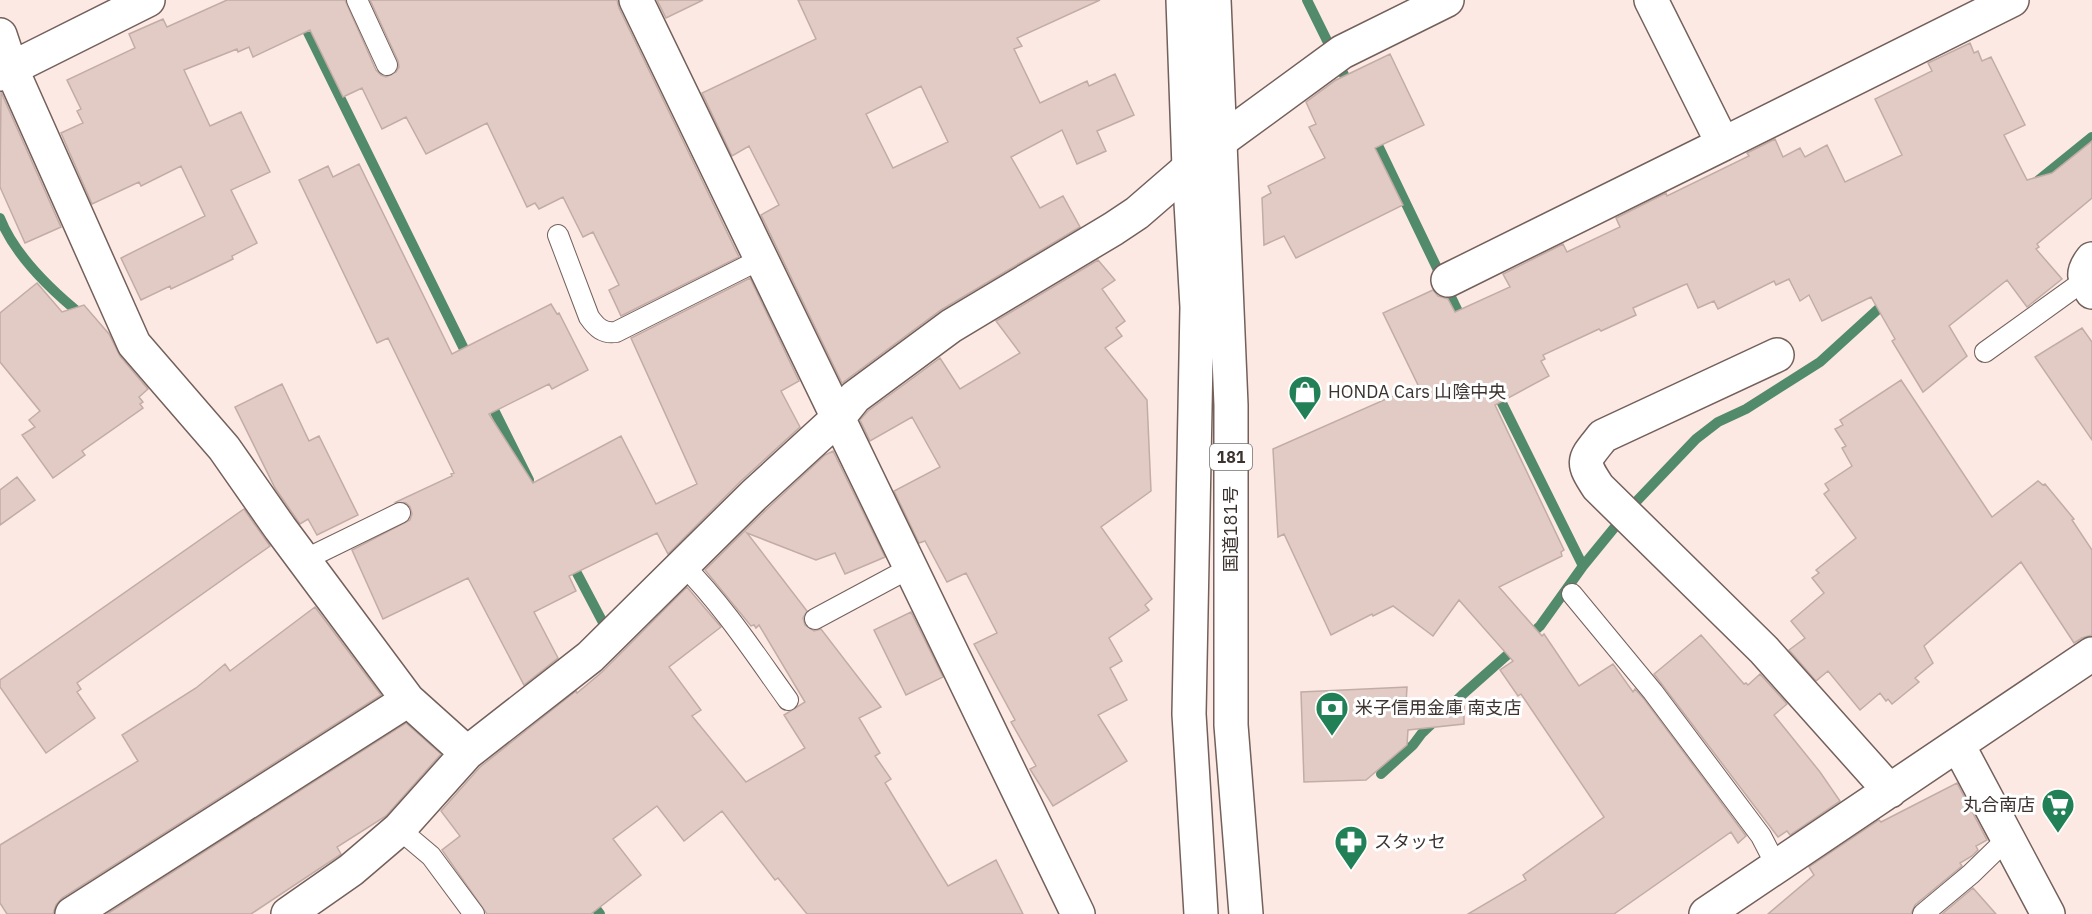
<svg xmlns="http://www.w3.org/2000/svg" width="2092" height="914" viewBox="0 0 2092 914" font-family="'IBM Plex Sans','Noto Sans JP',sans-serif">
  <rect width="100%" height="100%" fill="#fce9e3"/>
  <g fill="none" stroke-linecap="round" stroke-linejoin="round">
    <path stroke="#528a6c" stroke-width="10" d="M292,0L469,359
      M1307,0L1351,89
      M1373,135L1464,324
      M2035,183L2092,137
      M0,218C15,256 52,291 83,316
      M1495,389L1583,566
      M489,400L529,480
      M570,560L609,634
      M1381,774L1413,745L1422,733L1462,695L1540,626L1583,566L1632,506L1696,439L1718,422L1746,409L1820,362L1887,301
      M588,898L600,914"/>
  </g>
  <path fill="#e2cbc4" stroke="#c2aca5" stroke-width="1.5" fill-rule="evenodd" d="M227,0H345L376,70L381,75L386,77L396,72L399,67L398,61L370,0H617L619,8L739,257L621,316L609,290L619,285L593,232L583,237L563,197L539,209L535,203L527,207L487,123L426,154L406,117L382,129L362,88L343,97L310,30L253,57L249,47L238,52L237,49L184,70L210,126L241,112L270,172L231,190L257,243L232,256L233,259L194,278L171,289L170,286L141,300L121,258L205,216L181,166L141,186L139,182L92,204L61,133L83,123L77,111L81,109L67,80L135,48L129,34L163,19L167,27Z
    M657,0H703L666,18Z
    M798,0H1100L1017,38L1022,46L1014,49L1040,103L1087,81L1089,86L1115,74L1134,115L1097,131L1106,151L1077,164L1062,130L1011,157L1040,208L1063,196L1080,227L941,310L842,383L761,215L779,205L749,146L732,156L702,93L816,39ZM921,86L948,142L893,168L866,114Z
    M1970,43L1974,53L1978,51L1982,61L1991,57L2025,125L2004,135L2027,180L2052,173L2092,141V198L2037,244L2039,247L2036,249L2062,279L2027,307L2007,280L1949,326L1967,356L1923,392L1892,341L1895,339L1871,297L1822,321L1809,295L1800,301L1789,279L1776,285L1774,281L1718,309L1714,301L1698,308L1687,284L1684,285L1633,308L1636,315L1601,331L1599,329L1543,355L1545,359L1541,361L1549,376L1495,405L1564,550L1561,552L1562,556L1499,587L1542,636L1544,634L1579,686L1613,664L1633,692L1635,689L1644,699L1746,836L1738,843L1731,832L1614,914H1468L1526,880L1523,875L1604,817L1521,694L1518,696L1500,670L1513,661L1459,600L1433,636L1393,606L1373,616L1372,614L1331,635L1284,534L1278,537L1273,449L1418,385L1383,313L1433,290L1438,296L1448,299L1455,312L1510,287L1503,274L1563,244L1567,252L1620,227L1616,218L1666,193L1667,196L1749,156L1747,153L1775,139L1783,157L1800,148L1805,157L1827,145L1845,182L1902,155L1875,99L1932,71L1928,63Z
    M1390,54L1424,125L1375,148L1403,205L1296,258L1284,236L1264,245L1262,198L1271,193L1268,186L1325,158L1309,127L1316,124L1306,102L1336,80Z
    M1,92L61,227L25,243L0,187Z
    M359,164L452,354L551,304L557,314L559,313L588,370L552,389L549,384L489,414L533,483L621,436L656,504L697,484L631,338L750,278L799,381L781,391L800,427L741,481L668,554L657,533L569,576L576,591L534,612L558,658L524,685L468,578L383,619L352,550L410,520L412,514L410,507L406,503L396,502L452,476L451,474L454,473L388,338L377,343L299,180L328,166L333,177Z
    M1098,260L1115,280L1102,289L1125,321L1116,328L1122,336L1105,348L1147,400L1151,491L1101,527L1152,599L1145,605L1149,610L1109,638L1122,661L1110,668L1127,700L1098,715L1127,761L1053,806L1030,769L1036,766L1011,722L1015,720L974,644L997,633L966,573L947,582L925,541L919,543L894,491L940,467L912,417L870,441L860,420L868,411L940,358L960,389L1020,353L996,321Z
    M37,283L62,312L84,305L109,334L120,356L148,389L139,397L143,402L140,404L143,408L82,451L85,455L53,478L22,435L35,427L29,420L40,411L0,362V313Z
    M2082,328L2092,342V440L2035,357Z
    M1901,380L1992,517L2038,481L2043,485L2045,484L2074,519L2072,520L2092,550V635L2082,638L2074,643L2021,562L1924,646L1933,663L1915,678L1919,682L1892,704L1888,699L1886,701L1880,693L1860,710L1828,671L1816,681L1789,650L1805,638L1791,621L1824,593L1812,578L1819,573L1816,570L1856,538L1824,494L1829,490L1825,484L1852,466L1842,448L1846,446L1835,429L1843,425L1840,420Z
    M282,384L309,441L319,436L358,515L317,535L308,519L300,524L275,488L235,407Z
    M833,451L885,557L845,574L835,553L816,560L747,533L807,611L803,618L805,625L814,631L821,629L881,707L859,718L880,753L875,756L891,779L885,783L948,886L996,860L1023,914H807L778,878L775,880L722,811L684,841L657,806L613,839L641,875L591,914H487L442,850L460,836L441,811L480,767L576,691L577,693L602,672L687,587L721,627L669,667L701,710L692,716L746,782L805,748L784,715L805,702L759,625L756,628L754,625L751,626L705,570L767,509L825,455Z
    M17,477L35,500L0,525V490Z
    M244,509L270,546L77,683L81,689L77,692L95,718L46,753L0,687V680Z
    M315,607L381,695L62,898L56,905L53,914H7L0,903V845L138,761L122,735L196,688L225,664L230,671Z
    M911,612L943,677L906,695L874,630Z
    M1701,635L1744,684L1746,683L1748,685L1760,674L1787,704L1774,715L1820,772L1840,801L1790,835L1787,831L1778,837L1654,674Z
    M1407,687L1406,704L1464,706V724L1408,730L1407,745L1366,780L1304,782L1301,692Z
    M406,723L441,754L386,816L337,847L341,854L340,855L251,914H107Z
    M1957,783L1987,840L1976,846L1978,850L1972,856L1960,863L1962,866L1915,905L1911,914H1768L1814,875L1809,867L1879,820L1881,822Z
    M1973,888L1996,914H1942Z"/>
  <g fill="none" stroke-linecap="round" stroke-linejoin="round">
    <g stroke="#74605a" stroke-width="22">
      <path id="lane" d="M357,0L387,65
        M558,235L589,317C596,327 603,334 616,332L761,259
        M1985,352L2085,280
        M304,560L400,513
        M683,565C723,605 755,654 788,700
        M1572,594L1653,692L1761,836L1777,867
        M815,619L910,568
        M399,829L431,856L474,914
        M1923,914L1971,874L2007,839"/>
    </g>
    <g stroke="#74605a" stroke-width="36">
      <path id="street" d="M636,0L1078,914
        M0,35L11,68L134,344L224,448L280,528L408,700L467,753
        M0,74L148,0
        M1723,144L2012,0
        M2092,259C2081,273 2084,278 2092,292
        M1448,280L1723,144L1651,0
        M1777,355L1603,436C1584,460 1580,460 1598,487L1764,650L1890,791
        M1958,745L2048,914
        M72,914L408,700
        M288,914L351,870L399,829L467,753L590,657L754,495L838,418L855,397L951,326L1113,229L1137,213L1219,142L1342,52L1447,0
        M1706,914L2092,654"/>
    </g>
    <g stroke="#74605a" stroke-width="36">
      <path id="highway" d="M1183,0L1189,168L1197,307L1189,714L1201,914
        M1214,0L1231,405V725L1246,914"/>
    </g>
    <use href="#lane" stroke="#fff" stroke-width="20"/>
    <use href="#street" stroke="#fff" stroke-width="33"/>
    <use href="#highway" stroke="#fff" stroke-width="33"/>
  </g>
  <defs>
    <g id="shop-pin" transform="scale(1.725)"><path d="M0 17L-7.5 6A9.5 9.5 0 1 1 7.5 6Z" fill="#228057" stroke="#fff"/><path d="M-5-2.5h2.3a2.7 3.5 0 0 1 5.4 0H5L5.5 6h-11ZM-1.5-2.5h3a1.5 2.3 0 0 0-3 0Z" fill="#fff"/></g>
    <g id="bank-pin" transform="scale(1.725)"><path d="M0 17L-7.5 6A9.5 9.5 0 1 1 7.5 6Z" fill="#228057" stroke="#fff"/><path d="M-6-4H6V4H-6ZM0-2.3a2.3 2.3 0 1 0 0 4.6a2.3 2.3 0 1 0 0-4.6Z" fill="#fff"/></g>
    <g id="supermarket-pin" transform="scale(1.725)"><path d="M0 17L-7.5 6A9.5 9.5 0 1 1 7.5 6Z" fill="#228057" stroke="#fff"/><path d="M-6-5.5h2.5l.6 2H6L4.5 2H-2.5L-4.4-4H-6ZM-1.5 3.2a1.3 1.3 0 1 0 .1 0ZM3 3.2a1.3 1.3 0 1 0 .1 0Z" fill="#fff"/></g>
    <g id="pharmacy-pin" transform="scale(1.725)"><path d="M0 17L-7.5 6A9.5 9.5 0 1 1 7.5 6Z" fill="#228057" stroke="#fff"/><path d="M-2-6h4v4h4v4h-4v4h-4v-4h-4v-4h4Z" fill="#fff"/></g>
  </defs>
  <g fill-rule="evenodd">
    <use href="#shop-pin" x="1305" y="392"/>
    <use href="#bank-pin" x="1332" y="708"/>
    <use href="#supermarket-pin" x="2058" y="805"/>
    <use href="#pharmacy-pin" x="1351" y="842"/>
  </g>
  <g text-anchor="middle" stroke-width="6" stroke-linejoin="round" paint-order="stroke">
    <rect fill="#fff" stroke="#76706e" stroke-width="1.5" x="1210" y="444" width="42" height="26" rx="4.5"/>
    <g font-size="16" font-weight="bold" fill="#3c3330">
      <text x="1231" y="463">181</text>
    </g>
    <g font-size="18" fill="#3c3330" stroke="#fff" text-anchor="start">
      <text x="1328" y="398">HONDA Cars 山陰中央</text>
      <text x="1355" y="714">米子信用金庫 南支店</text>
      <text x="2035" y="811" text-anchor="end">丸合南店</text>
      <text x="1374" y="848">スタッセ</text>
    </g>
    <g font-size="18" fill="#3c3330" stroke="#fff">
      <text transform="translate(1231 529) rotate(-90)" y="6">国道181号</text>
    </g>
  </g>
</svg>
